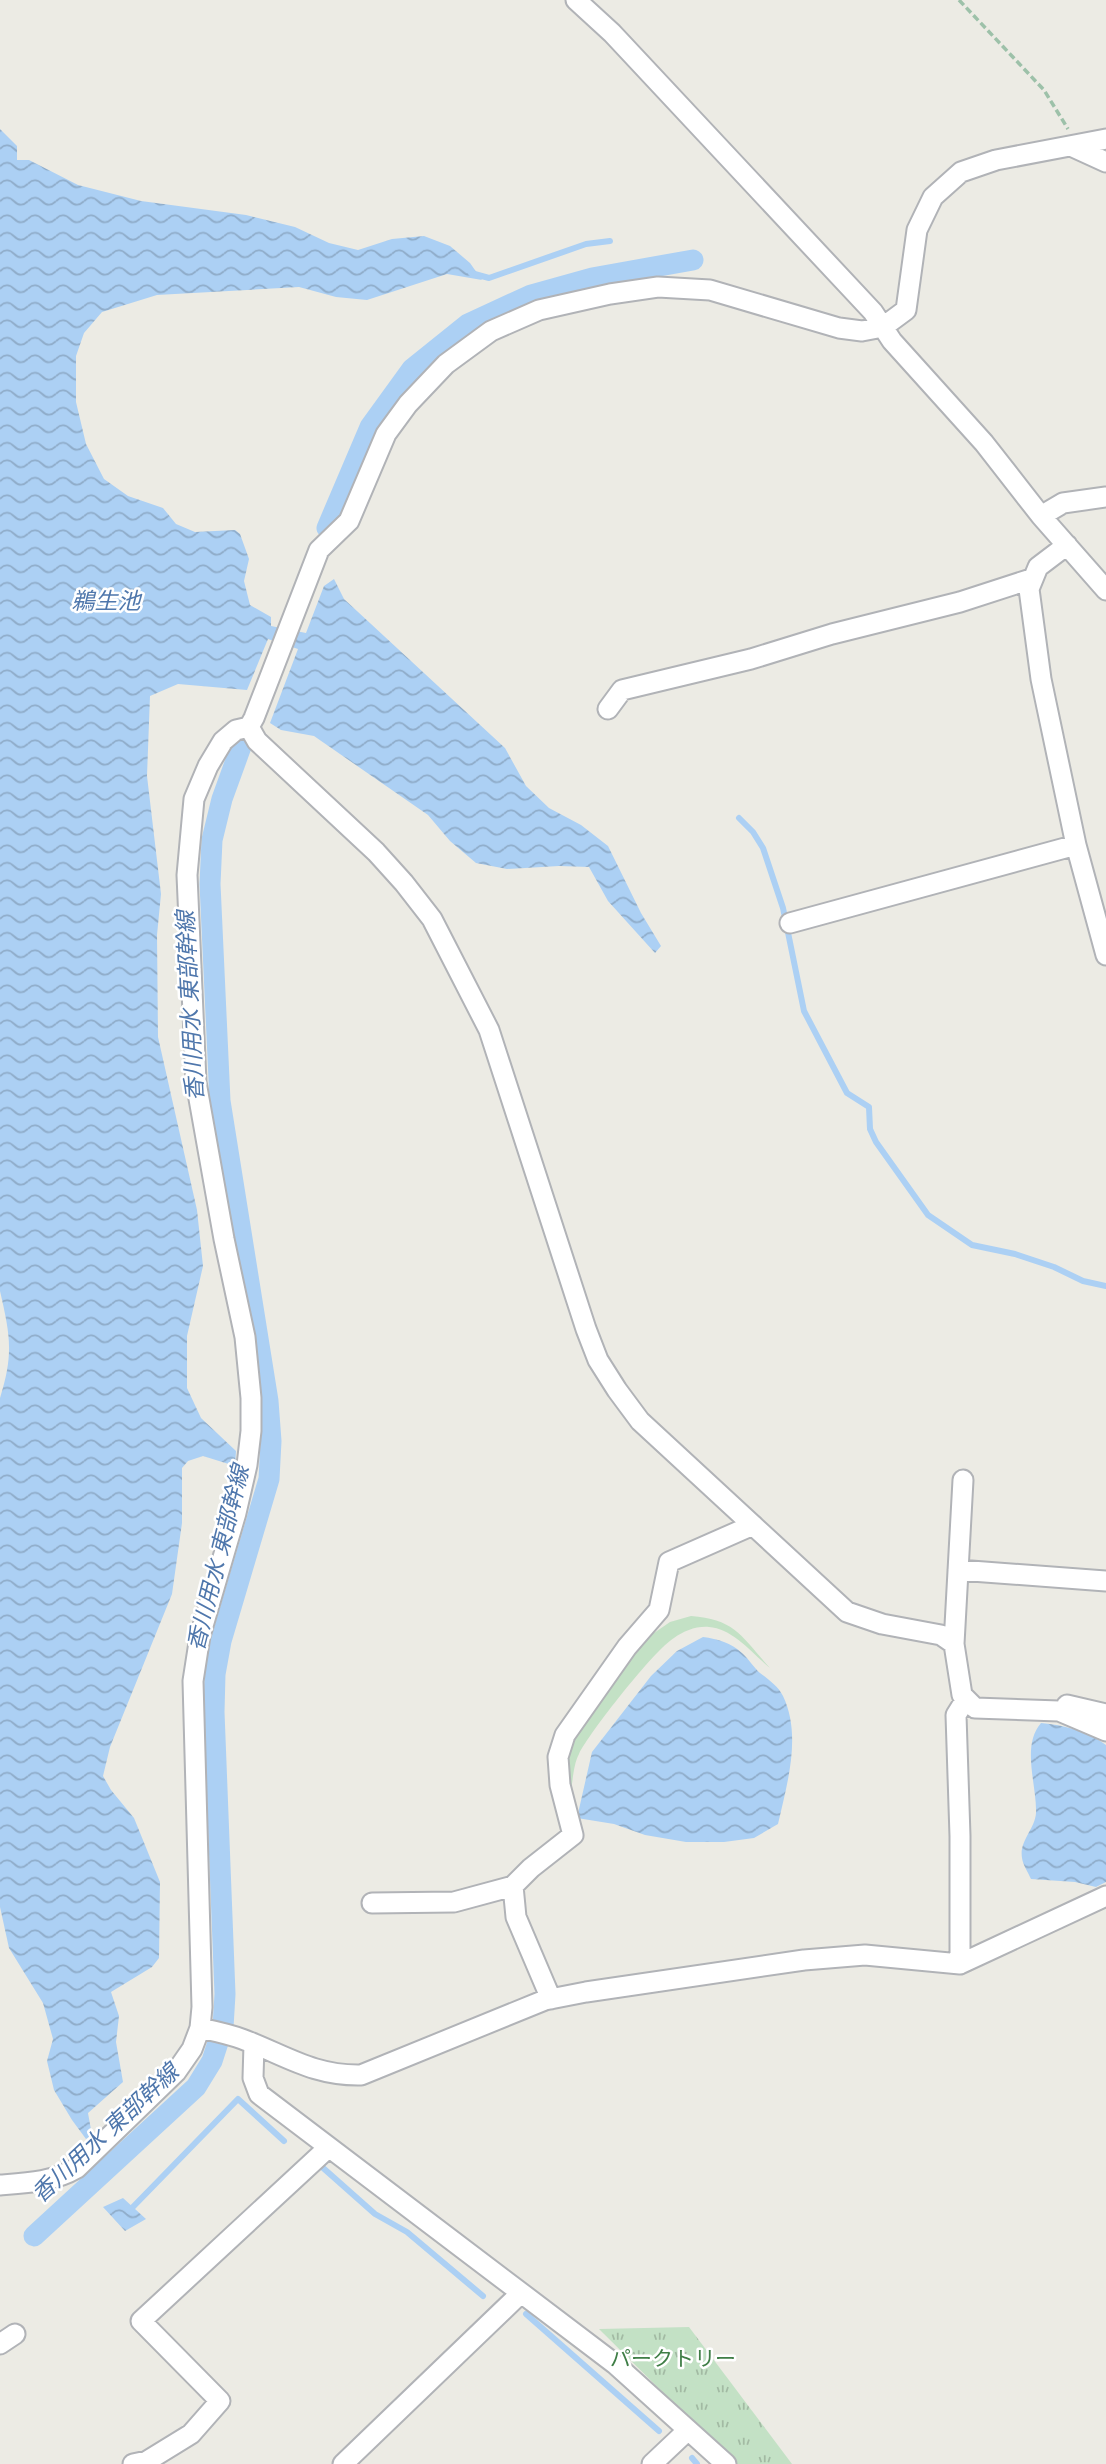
<svg xmlns="http://www.w3.org/2000/svg" width="1106" height="2464" viewBox="0 0 1106 2464" font-family="Quicksand,'Noto Sans JP',sans-serif">
  <defs>
    <pattern id="park-tufts" width="24" height="20" patternUnits="userSpaceOnUse" patternTransform="scale(1.75)"><rect width="24" height="20" fill="#c3e1c5"/><path d="M3 7l-1-3M5 7V3M7 7l1-3M15 17l-1-3M17 17v-4M19 17l1-3" fill="none" stroke="#a2baa3"/></pattern>
    <pattern id="water-waves" width="16" height="10" patternUnits="userSpaceOnUse" patternTransform="scale(1.75)"><rect width="16" height="10" fill="#acd0f4"/><path d="M0 5q4-4 8 0t8 0" fill="none" stroke="#8facc9"/></pattern>
  </defs>
  <rect width="100%" height="100%" fill="#ecebe4"/>
  <path fill="#c3e1c5" d="M691,1616C735,1619 742,1637 770,1668C753,1654 732,1628 709,1627C696,1626 684,1631 674,1638C655,1649 589,1733 579,1754C573,1765 573,1782 570,1795L566,1772L571,1742L641,1642L670,1622Z"/>
  <path fill="url(#park-tufts)" d="M689,2327L792,2464H735L599,2329Z"/>
  <path fill="url(#water-waves)" d="M0,129L17,146V160H29L78,185L141,201L246,215L295,227L329,243L358,250L392,239L424,236L450,246L470,263L482,280L447,274L367,300L336,297L299,287L157,295L102,312L84,333L76,356V402L86,444L104,479L128,496L163,508L176,524L195,532L235,530L240,534L249,559L244,581L250,605L271,617V626L306,633L324,586L334,579L344,599L505,748L526,786L549,808L581,825L608,846L641,913L661,946L655,953L608,901L589,867L559,866L507,869L476,863L450,841L428,815L314,736L281,730L270,723L298,649L268,639L247,690L178,684L150,696L147,776L161,894L157,935L158,1037L197,1210L203,1266L187,1336V1388L201,1418L236,1451L235,1466L203,1456L188,1461L182,1468V1523L172,1594L110,1747L103,1776L111,1790L134,1818L160,1882L159,1958L152,1967L111,1992L119,2016L116,2042L123,2082L88,2113L92,2135L86,2139L72,2120L54,2090L47,2061L53,2039L43,2003L9,1948L0,1907V1398C14,1353 10,1335 0,1291Z
    M703,1637C718,1639 731,1643 742,1653C749,1659 754,1668 760,1673C769,1680 778,1686 783,1696C802,1736 787,1784 778,1824L754,1838L724,1842H686L645,1835L614,1824L577,1818L592,1752L651,1676L677,1651Z
    M1041,1723C1064,1725 1087,1731 1106,1745V1882L1096,1887L1075,1882L1031,1879C1028,1872 1023,1865 1022,1858C1019,1841 1035,1829 1036,1813C1037,1785 1021,1746 1041,1723Z
    M123,2198L146,2219L125,2231L103,2207Z"/>
  <g fill="none" stroke-linecap="round" stroke-linejoin="round">
    <path stroke="#acd0f4" stroke-width="6" d="M471,273L489,278L586,244L610,241
      M739,818L753,832L763,848L783,908L804,1011L847,1093L869,1107L870,1129L876,1142L928,1215L972,1245L1015,1254L1054,1267L1083,1281L1106,1286
      M322,2167L375,2214L407,2232L483,2296
      M129,2211L238,2099L284,2141
      M526,2314L659,2431
      M692,2458L697,2464"/>
    <path stroke="#acd0f4" stroke-width="21" d="M327,528L370,427L412,369L468,324L531,295L592,278L693,260
      M34,2236L196,2087L212,2061L223,2027L225,1994L214,1712L215,1674L221,1641L269,1479L271,1441L268,1401L220,1101L210,884L212,840L222,799L243,741"/>
    <g stroke="#b1b3b7" stroke-width="23">
      <path id="minor" d="M576,0L612,33L873,312L892,341L984,443L1041,516
        M1071,146L1106,162
        M1106,497L1063,503L1041,516L1106,590
        M1067,545L1038,567L1029,589L1041,679L1076,845L1106,955
        M608,709L622,690L751,659L832,634L960,602L1031,579
        M249,727L257,741L376,852L404,883L432,919L489,1030L586,1329L598,1360L617,1390L640,1421L847,1612L882,1624L941,1635L954,1644L962,1695L975,1708L1059,1711L1106,1731
        M790,923L1076,845
        M958,1570L1106,1581
        M954,1644L963,1480
        M1067,1705L1106,1714
        M372,1903L454,1902L513,1886
        M960,1964V1836L956,1715L966,1699
        M551,1999L516,1917L513,1886L531,1868L573,1835L560,1785L558,1757L565,1735L627,1647L659,1610L669,1562L753,1525
        M200,2028C214,2031 229,2034 242,2039C285,2055 313,2076 361,2075L545,2000L586,1992L804,1960L865,1955L960,1964L1106,1896
        M254,2044L253,2078L259,2094L615,2364L726,2464
        M0,2185C27,2183 53,2182 77,2168L176,2072L192,2049L200,2028L202,2007L193,1681L200,1636L236,1513L247,1465L251,1431V1398L245,1337L224,1239L196,1082L187,875L194,799L208,766L223,741L236,730L249,727L254,718L319,550L349,521L386,434L408,404L446,364L491,331L539,310L610,294L658,287L710,290L839,328L862,331L883,327L906,310L917,230L933,197L961,172L996,160L1106,139
        M0,2344L15,2334
        M133,2464L147,2461L191,2434L220,2401L141,2321L329,2147
        M343,2464L521,2293
        M652,2464L688,2430"/>
    </g>
    <path stroke="#9dc1a9" stroke-width="3.5" stroke-dasharray="7 3.5" stroke-linecap="butt" d="M959,0L1044,90L1068,129"/>
    <use href="#minor" stroke="#fff" stroke-width="19"/>
  </g>
  <g text-anchor="middle" stroke-width="5" stroke-linejoin="round" paint-order="stroke">
    <g font-size="21" fill="#3f7e46" stroke="#fff">
      <text x="673" y="2366">パークトリー</text>
    </g>
    <g font-size="23" font-style="italic" fill="#4f77ac" stroke="#fff">
      <text x="106" y="609">鵜生池</text>
      <text transform="translate(190 1006) rotate(-93)" y="8">香川用水 東部幹線</text>
      <text transform="translate(218 1558) rotate(-76)" y="8">香川用水 東部幹線</text>
      <text transform="translate(105 2133) rotate(-43)" y="8">香川用水 東部幹線</text>
    </g>
  </g>
</svg>
